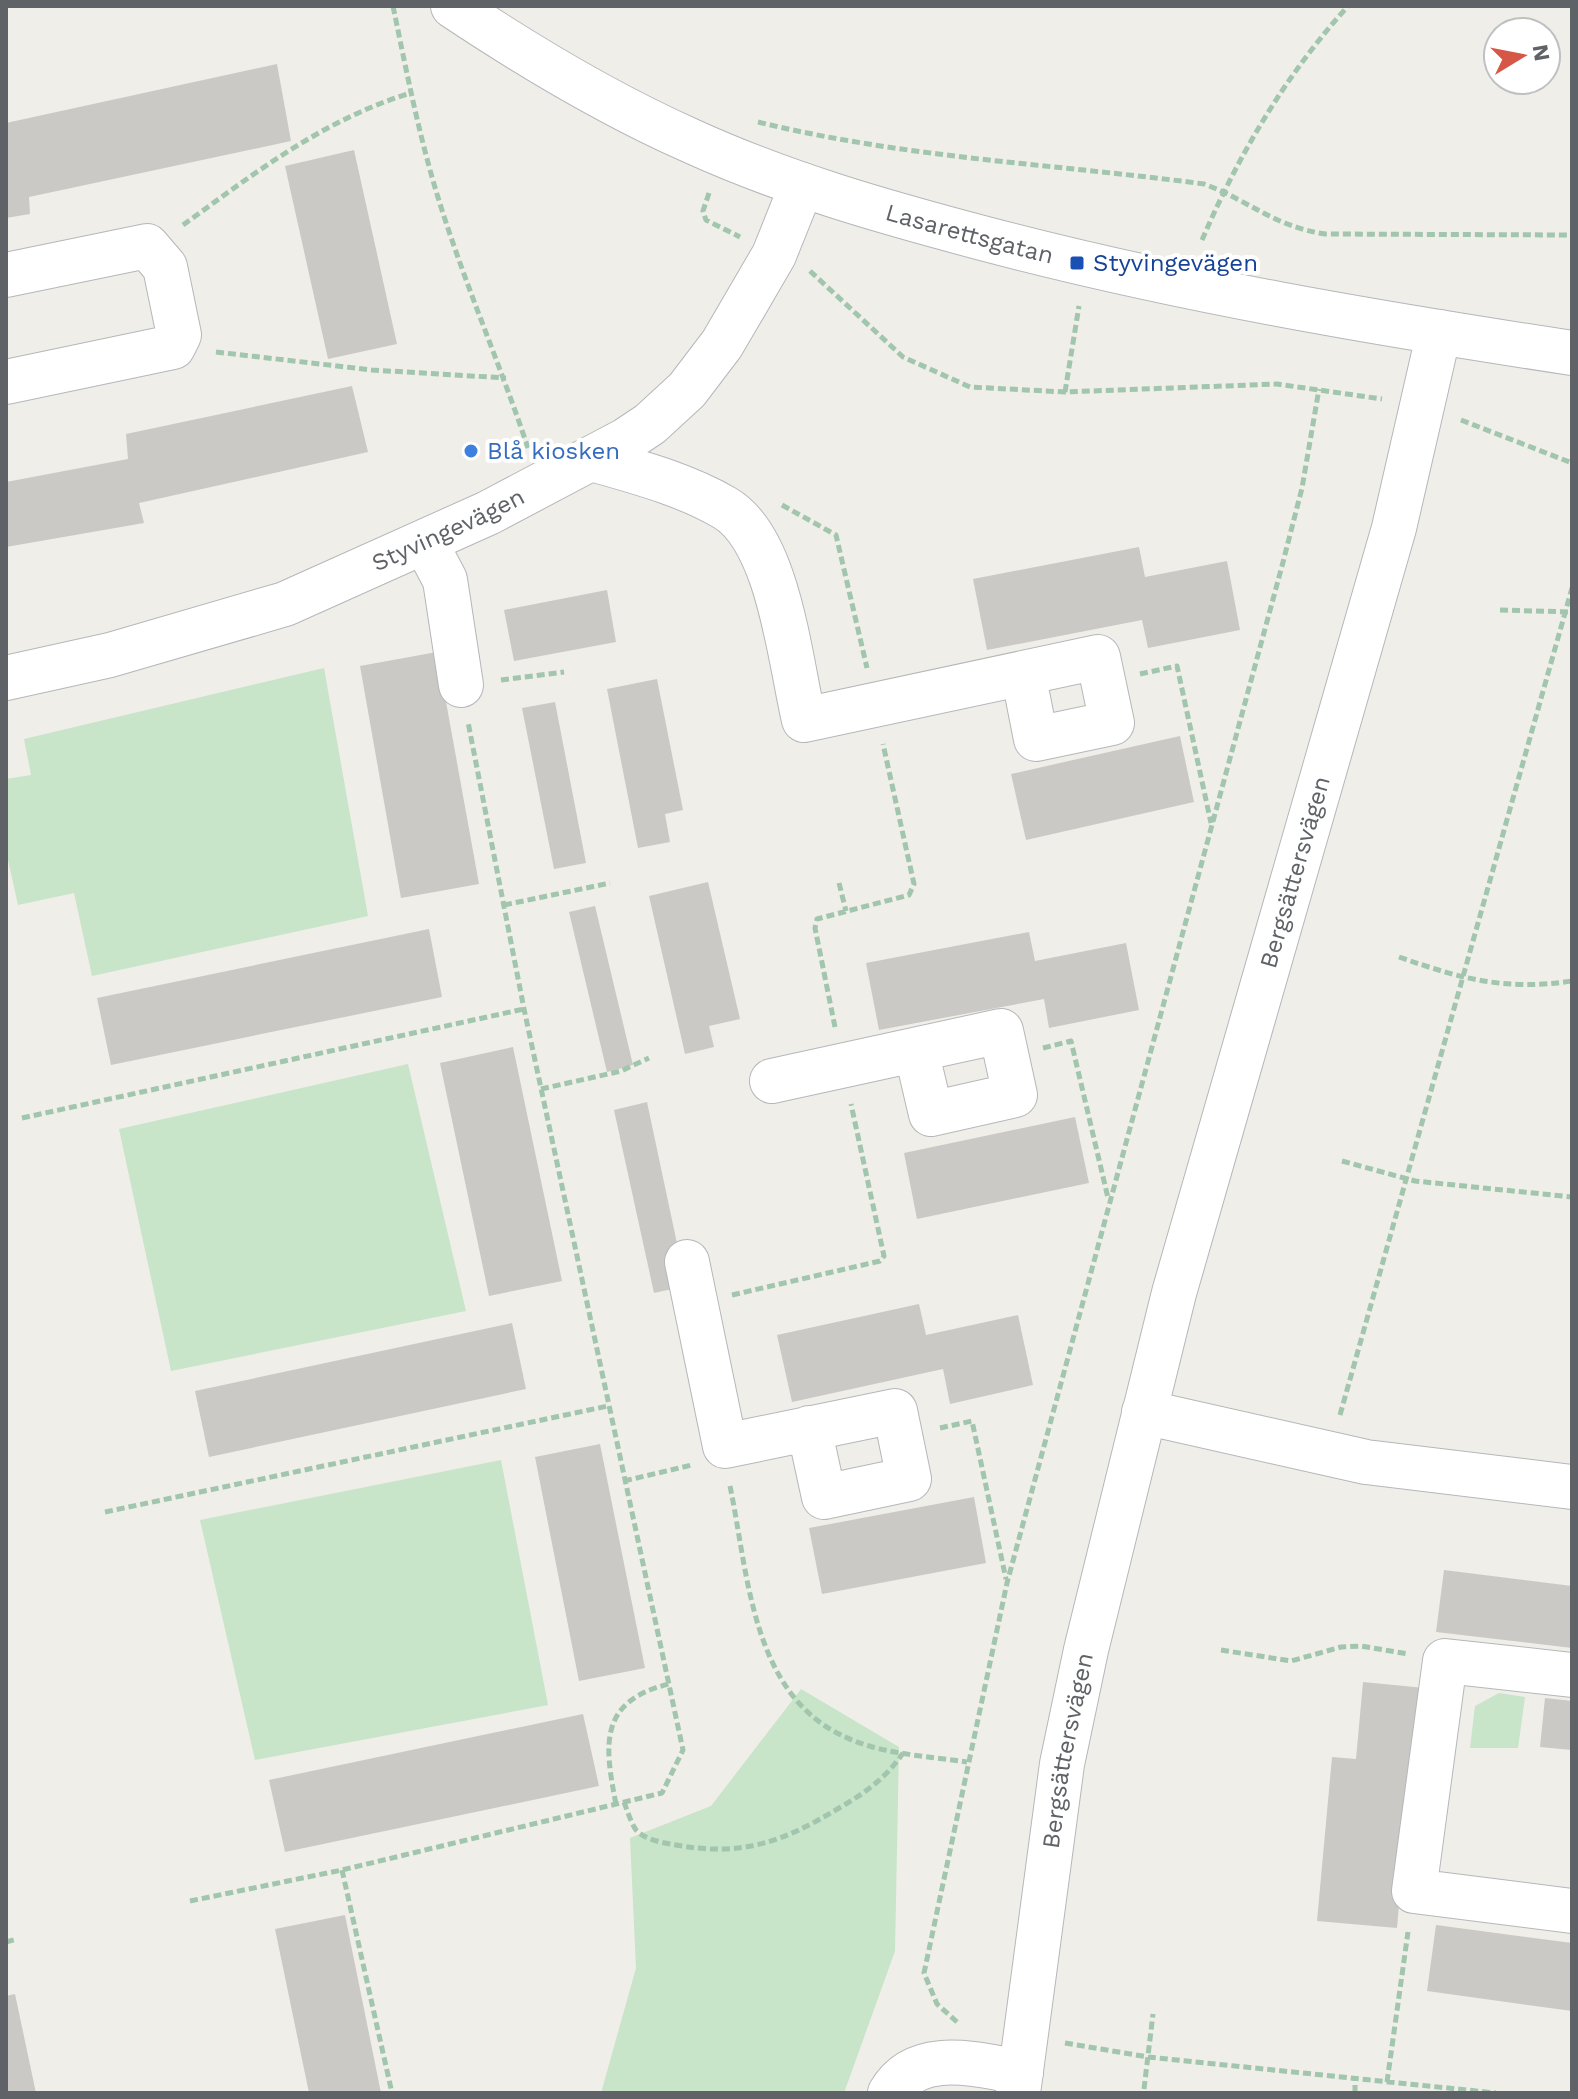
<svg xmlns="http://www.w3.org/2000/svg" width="1578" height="2099" viewBox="0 0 1578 2099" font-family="'Work Sans',sans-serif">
  <rect width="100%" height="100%" fill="#f0eee8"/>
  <path fill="#c8e4c9" d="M324,668L368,916L92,976L74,893L18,905L6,851V779L31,775L24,739Z
    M408,1064L466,1311L171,1371L119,1129Z
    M501,1460L548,1705L255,1760L200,1520Z
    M801,1689L899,1747L895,1951L844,2093H601L636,1968L630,1838L711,1806Z
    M1499,1693L1525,1697L1518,1748H1470L1475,1706Z"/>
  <path fill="#cbc9c5" d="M277,64L291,141L29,197L30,214L6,218V123Z
    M354,150L397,344L328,359L285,166Z
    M352,386L368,452L139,503L144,523L6,547V482L128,459L126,434Z
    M1139,547L1145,577L1227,561L1240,630L1148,648L1142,620L987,650L973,579Z
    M607,590L616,642L514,661L504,610Z
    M437,652L479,884L401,898L360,666Z
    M657,679L683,810L665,814L670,842L638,848L607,689Z
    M555,702L586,863L554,869L522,708Z
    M1180,736L1194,802L1026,840L1011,774Z
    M708,882L740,1019L709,1026L714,1047L685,1054L649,896Z
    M595,906L633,1065L607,1072L569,912Z
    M429,929L442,997L111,1065L97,998Z
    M1029,932L1035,961L1126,943L1139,1010L1049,1028L1044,999L879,1030L866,963Z
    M513,1047L562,1281L489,1296L440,1063Z
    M647,1102L686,1286L654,1293L614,1110Z
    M1075,1117L1089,1183L917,1219L904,1153Z
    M919,1304L926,1335L1018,1315L1033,1385L950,1404L943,1369L792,1402L777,1335Z
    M512,1323L526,1389L209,1457L195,1391Z
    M600,1444L645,1668L579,1681L535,1457Z
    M974,1497L986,1563L822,1594L809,1528Z
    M1444,1570L1572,1586V1648L1436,1632Z
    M1363,1682L1435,1689L1411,1766L1397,1928L1317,1921L1332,1757L1356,1759Z
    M1545,1698L1572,1701V1750L1540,1747Z
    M583,1714L599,1786L285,1852L269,1780Z
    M345,1915L381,2093H309L275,1929Z
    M1436,1925L1572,1943V2011L1427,1991Z
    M15,1994L36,2093H6V1996Z"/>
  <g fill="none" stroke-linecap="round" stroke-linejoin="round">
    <g stroke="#b5b7bb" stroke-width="46">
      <g id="minor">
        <path id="s1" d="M453,6C528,56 606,103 689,140C785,184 884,212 986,239C1179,290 1375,323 1572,353"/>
        <path d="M6,275L147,246L165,267L179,335L173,347L6,382"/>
        <path d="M592,459C637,472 684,484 725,508C779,540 790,661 804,720L1098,657L1112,723L1036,739L1023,673"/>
        <path d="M425,542L445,580L461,685"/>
        <path id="s2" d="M6,678L110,655L285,604L488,513L626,440L650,424L687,390L722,344L774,255L802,185"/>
        <path d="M772,1081L1001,1031L1015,1095L931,1114L916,1050"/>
        <path d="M687,1262L725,1446L895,1411L909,1479L824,1497L809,1428"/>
        <path d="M1144,1412L1366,1462L1572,1487"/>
        <path d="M1572,1675L1445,1661L1414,1891L1572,1911"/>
        <path d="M890,2093C917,2047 977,2065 1021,2072"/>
        <path id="s3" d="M1018,2093L1062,1764L1086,1650L1174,1293L1394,528L1439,332"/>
      </g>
    </g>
    <path stroke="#a1c5ad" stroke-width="5" stroke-dasharray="8 4" stroke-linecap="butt" d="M393,6C407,74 420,141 441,207C467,289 501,367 528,448
      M758,122C905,158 1054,164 1204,184C1250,201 1273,226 1325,234L1572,235
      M709,193L703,211L706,220L740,237
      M183,225C255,173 324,119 411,93
      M1202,240C1239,154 1285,76 1348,6
      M810,271L903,357L970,387L1065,392L1277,384L1382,399
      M216,352L372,370L506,378
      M1065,392L1079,306
      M1461,420L1572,463
      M782,505L836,535L867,668
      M1500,610L1572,612
      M1140,674L1177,666L1211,823
      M501,680L564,672
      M839,883L846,911
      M504,905L610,883
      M1399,957C1462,979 1505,991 1572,981
      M835,1027L815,928L817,919L909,895L914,884L883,744
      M1043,1048L1071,1041L1108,1198
      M541,1089L621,1071L649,1058
      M22,1118L524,1009
      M1342,1161L1415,1181L1572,1197
      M732,1295L880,1261L884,1256L851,1104
      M1340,1415L1572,588
      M940,1428L972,1421L1006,1579
      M624,1481L692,1465
      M730,1486C748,1572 751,1691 841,1735C878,1754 926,1756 967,1762
      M105,1512L608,1406
      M1221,1650L1291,1661L1341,1647L1361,1646L1408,1654
      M624,1802C627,1810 631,1823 636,1830C645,1840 664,1843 676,1845C742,1857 783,1842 839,1808C865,1793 886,1778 903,1753
      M616,1804C604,1744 599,1701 669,1684
      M342,1870L392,2093
      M190,1901L342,1870L662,1793L683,1750L524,1009L468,722
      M6,1942L17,1939
      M957,2022L937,2004L924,1973L1007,1583L1282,566L1302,488L1319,389
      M1065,2043L1148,2057L1496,2093
      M1387,2082L1408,1932
      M1144,2089L1153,2014
      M1355,2093V2080"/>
    <use href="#minor" stroke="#fff" stroke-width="44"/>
  </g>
  <rect fill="#1a4fb4" stroke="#fff" stroke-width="3" x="1069" y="255" width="16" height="16" rx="4"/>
  <circle fill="#3f7fe0" stroke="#fff" stroke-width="3" cx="471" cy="451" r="8"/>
  <g text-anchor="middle" stroke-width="8" stroke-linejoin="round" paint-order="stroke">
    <g font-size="24" fill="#5f6267" stroke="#fff">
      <text dy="8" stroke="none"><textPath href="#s1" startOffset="568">Lasarettsgatan</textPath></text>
      <text dy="8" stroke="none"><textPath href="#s2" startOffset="468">Styvingevägen</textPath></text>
      <text dy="8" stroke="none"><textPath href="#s3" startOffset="1254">Bergsättersvägen</textPath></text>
      <text dy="8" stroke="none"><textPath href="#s3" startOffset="346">Bergsättersvägen</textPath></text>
    </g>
    <g font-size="24" fill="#164399" stroke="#fff" text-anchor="start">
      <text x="1093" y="271">Styvingevägen</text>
    </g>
    <g font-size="24" fill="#366cbe" stroke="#fff" text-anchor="start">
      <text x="487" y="459">Blå kiosken</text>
    </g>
  </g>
  <rect width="1578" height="2099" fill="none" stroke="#5f6267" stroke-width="16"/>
  <g transform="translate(1522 56) rotate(80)"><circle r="38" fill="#ffffff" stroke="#bfc0c2" stroke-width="2"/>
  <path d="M0-6L14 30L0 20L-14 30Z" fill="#d75747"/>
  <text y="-12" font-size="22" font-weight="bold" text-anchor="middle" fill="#5f6267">N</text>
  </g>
</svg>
